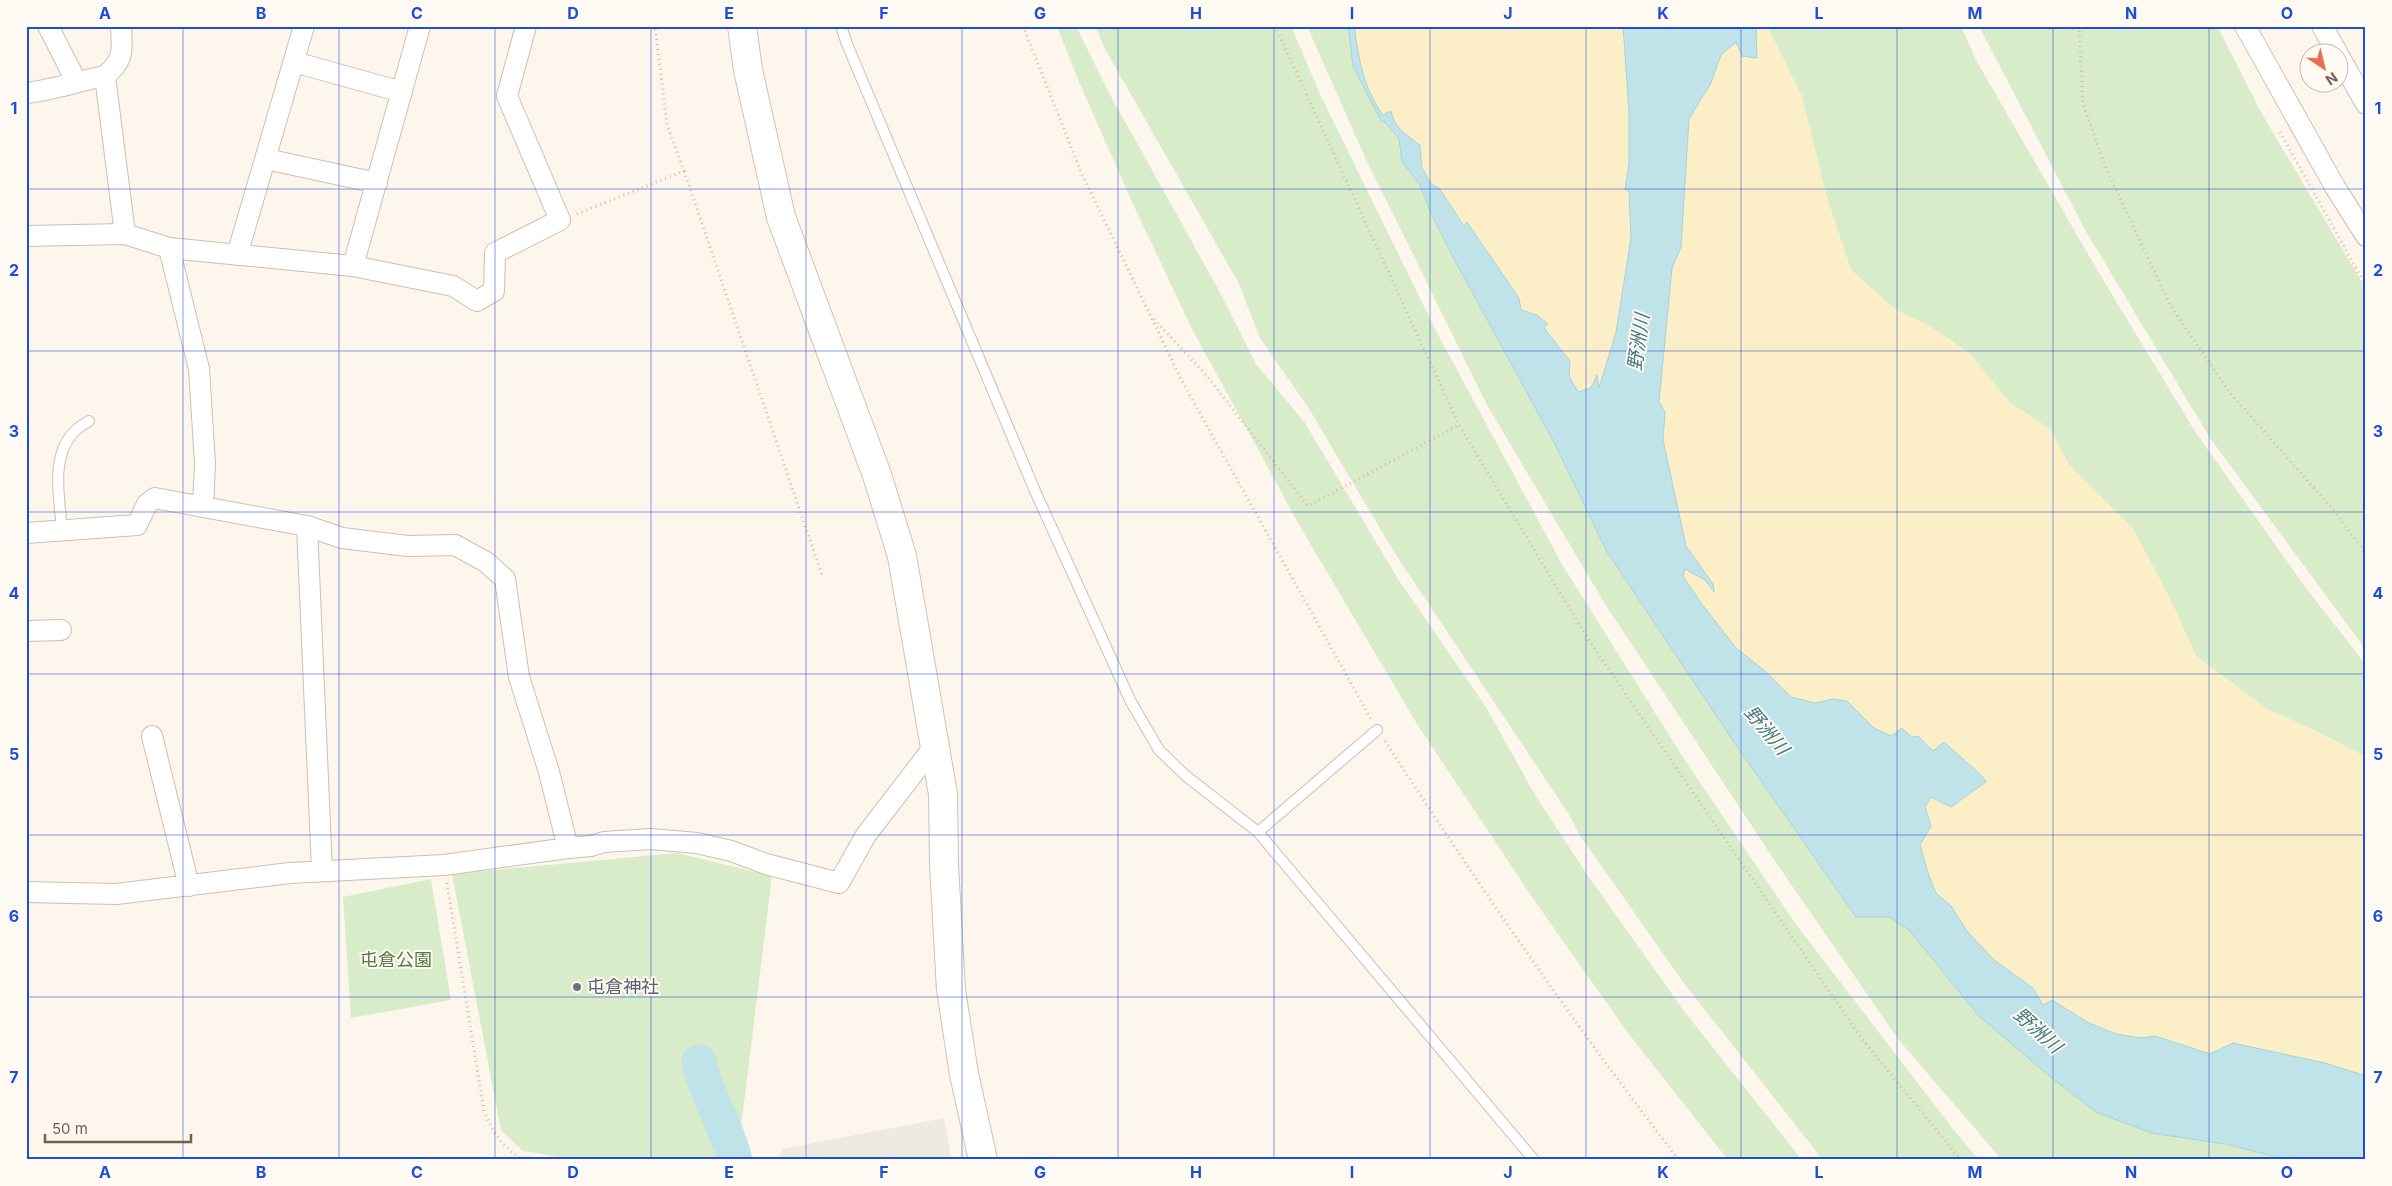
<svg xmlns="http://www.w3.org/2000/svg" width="2392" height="1186" viewBox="0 0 2392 1186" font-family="Inter,'Noto Sans JP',sans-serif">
  <rect width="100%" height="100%" fill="#fdf6ec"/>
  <path fill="#efe9e4" d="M944,1118L952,1160H778L782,1149Z"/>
  <path fill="#d8ecc9" d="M1057,26H1076L1108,91L1217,287L1256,364L1305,423L1398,579L1486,707L1535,795L1586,873L1684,1011L1802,1160H1728L1628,1033L1534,900L1417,724L1301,528L1193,331L1132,202L1079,82Z
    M1095,26H1291L1320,94L1436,331L1563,566L1684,759L1795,923L1953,1129L1979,1160H1823L1683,982L1579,834L1568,813L1394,552L1308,407L1260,338L1239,284L1105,49Z
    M1307,26H1348L1353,66L1386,123L1399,139L1402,162L1420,185L1431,213L1453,257L1555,444L1607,552L1736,745L1856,917H1889L1909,930L1979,1016L2151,1133L2225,1144L2281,1157L2280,1160H2002L1898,1039L1777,864L1605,604L1487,405L1365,157Z
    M1767,26H1961L1977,62L2099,273L2196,433L2306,588L2366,665V757L2312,729L2267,709L2196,656L2169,597L2133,529L2068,463L2050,429L2010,403L1969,353L1931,327L1896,310L1851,270L1826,195L1802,97Z
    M1979,26H2217L2262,114L2366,289V650L2210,438L2084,228Z
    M677,853L772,876L737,1160H579L523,1151L501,1130L452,874Z
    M431,879L451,1000L351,1018L343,897Z"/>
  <path fill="#fcefc7" d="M1354,26H1623L1629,112V164L1625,189L1629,191L1631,238L1616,332L1598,390L1597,376L1591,388L1578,392L1569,376L1570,361L1544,328L1548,325L1537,315L1521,310L1519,298L1468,223L1465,226L1439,188L1431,184L1422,168L1420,145C1407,135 1394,129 1391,112L1383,116C1363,86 1359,61 1354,26Z
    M1756,26H1767L1802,97L1826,195L1851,270L1896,310L1931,327L1969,353L2010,403L2050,429L2068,463L2133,529L2169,597L2196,656L2267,709L2312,729L2366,757V1078L2325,1063L2233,1043L2210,1054L2155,1036L2141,1038L2116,1034L2089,1023L2052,1000L2044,1005L2033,988L1994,960L1967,931L1951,906L1936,893L1928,873L1920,845L1931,826L1925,807L1931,797L1933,751L1918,736L1912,737L1902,728L1891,736L1874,728L1847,701L1833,699L1815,703L1791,697L1765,671L1736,648L1701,603L1683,576L1685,569L1705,580L1713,591V584L1686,546L1663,440L1665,412L1659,402L1672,268L1681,247L1689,119L1711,83L1721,55L1736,41L1756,32Z"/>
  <path fill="#bfe3e8" stroke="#a5d3da" d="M1348,26H1354C1359,60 1363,87 1383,115L1391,111C1394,129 1407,135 1420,145L1422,168L1431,184L1439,188L1464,226L1467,222L1519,298L1521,310L1537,315L1548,324L1544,328L1570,361L1569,376L1578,392L1591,388L1597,375L1599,388L1616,332L1631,238L1629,191L1625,189L1629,164V112L1623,26H1756L1757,58L1742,56L1736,42L1721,55L1711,83L1689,119L1681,247L1672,268L1659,402L1665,412L1663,440L1686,546L1713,584L1714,592L1705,580L1685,569L1683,576L1701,603L1736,648L1765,671L1791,697L1815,703L1833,699L1847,701L1874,728L1891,736L1902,728L1912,737L1918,736L1933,751L1944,742L1982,776L1986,782L1951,807L1931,797L1925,807L1931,826L1920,845L1928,873L1936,893L1951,906L1967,931L1994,960L2033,988L2043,1005L2052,1000L2089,1023L2116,1034L2141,1038L2155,1036L2210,1054L2233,1043L2325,1063L2363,1075L2366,1078V1160H2289L2225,1144L2151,1133L2096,1112L2048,1075L1979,1016L1909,930L1889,917H1856L1736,745L1607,552L1555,444L1453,257L1431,213L1420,185L1402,162L1399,139L1386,123L1381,121L1353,66Z"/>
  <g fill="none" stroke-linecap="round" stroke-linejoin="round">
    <path stroke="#bfe3e8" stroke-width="35" d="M699,1062C707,1096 726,1126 735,1160"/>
    <g stroke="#d1beb0" stroke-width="12">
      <path id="lane" d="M841,26L847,44L1035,491L1131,702L1159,750L1186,776L1258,832L1534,1160
        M62,531C60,500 50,458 73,433C77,428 84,424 89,421
        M1258,832L1377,730"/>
    </g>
    <g stroke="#d1beb0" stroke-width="22">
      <path id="street" d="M48,26L76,81
        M121,26C122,51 125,59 105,76L125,234
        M2245,26L2335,187L2366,236
        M2322,26L2337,52
        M2340,58L2366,104
        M294,62L402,92
        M26,93C53,90 78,81 105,76
        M266,159L377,183
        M26,236L125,234L169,248L353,266L453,286L477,301L494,291L495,253L560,220L507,96L526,26
        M169,248L199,369L205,463L203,507L307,526L342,538L408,546L455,545L486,562L505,579L519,677L549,772L568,848
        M237,255L304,26
        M353,266L420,26
        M307,526L322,871
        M26,533L137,525L147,504L155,498L203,507
        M26,631L61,630
        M152,736L189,886
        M26,892L116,894L290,873L444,865L568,848L591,846L604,842L650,839L697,843L731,851L766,864L839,883L866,835L936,744"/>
    </g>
    <g stroke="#d6c0b0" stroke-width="30">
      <path id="secondary" d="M742,26L748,70L781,217L877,475L902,556L943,794L944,864L951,990L964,1074L983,1160"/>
    </g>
    <path stroke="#d9b8a5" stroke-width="3" stroke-dasharray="1 4" stroke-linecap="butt" d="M1023,26L1081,172L1183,383L1371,719
      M1275,26L1459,425L1588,639L1862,1039L1961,1160
      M2079,26L2083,104L2106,168L2170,305L2230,393L2335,512L2366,554
      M2280,132L2366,286
      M684,171L823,578
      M577,214L684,171L667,124L655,26
      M1154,319L1207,376L1308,506L1459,425
      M1385,741C1478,884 1574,1025 1679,1160
      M447,883L484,1111C493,1132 503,1149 524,1160"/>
    <use href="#lane" stroke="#fff" stroke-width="10"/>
    <use href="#street" stroke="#fff" stroke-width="20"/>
    <use href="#secondary" stroke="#fff" stroke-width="28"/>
  </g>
  <path fill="none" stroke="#1d4ed8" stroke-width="1" stroke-opacity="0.55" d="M183,26V1160M339,26V1160M495,26V1160M651,26V1160M806,26V1160M962,26V1160M1118,26V1160M1274,26V1160M1430,26V1160M1586,26V1160M1741,26V1160M1897,26V1160M2053,26V1160M2209,26V1160M26,189H2366M26,351H2366M26,512H2366M26,674H2366M26,835H2366M26,997H2366"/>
  <circle fill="#6b7280" stroke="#fffaf3" stroke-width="2" cx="577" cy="987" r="5"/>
  <g text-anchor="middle" stroke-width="4" stroke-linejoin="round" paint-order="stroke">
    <g font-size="18" fill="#537a41" stroke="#fffaf3">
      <text x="396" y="966">屯倉公園</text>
    </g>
    <g font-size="18" fill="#5b616d" stroke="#fffaf3" text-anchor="start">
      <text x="587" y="993">屯倉神社</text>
    </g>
    <g font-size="19" font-style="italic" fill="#437c86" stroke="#fffaf3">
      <text transform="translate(1638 342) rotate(-82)" y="7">野洲川</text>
      <text transform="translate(1767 730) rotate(50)" y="7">野洲川</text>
      <text transform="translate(2038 1030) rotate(42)" y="7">野洲川</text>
    </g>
  </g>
  <rect width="2392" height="1186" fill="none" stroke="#fffaf3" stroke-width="55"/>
  <g transform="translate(2324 68) rotate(145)"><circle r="24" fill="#fffaf3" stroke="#cabbb1"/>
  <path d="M0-4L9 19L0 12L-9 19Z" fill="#e76f51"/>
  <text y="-8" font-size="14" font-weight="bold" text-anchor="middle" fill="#7a5c4d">N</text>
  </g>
  <path d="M45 1134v8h146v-8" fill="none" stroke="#7a5c4d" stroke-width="2.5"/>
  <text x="52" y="1134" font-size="15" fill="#7a5c4d" stroke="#fffaf3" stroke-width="4" paint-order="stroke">50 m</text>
  <rect x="28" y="28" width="2336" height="1130" fill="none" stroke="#1d4ed8" stroke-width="2"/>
  <g font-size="16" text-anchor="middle" font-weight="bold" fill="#1d4ed8">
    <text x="105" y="19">A</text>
    <text x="261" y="19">B</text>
    <text x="417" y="19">C</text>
    <text x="573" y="19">D</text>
    <text x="729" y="19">E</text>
    <text x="884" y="19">F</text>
    <text x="1040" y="19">G</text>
    <text x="1196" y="19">H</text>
    <text x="1352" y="19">I</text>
    <text x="1508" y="19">J</text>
    <text x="1663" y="19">K</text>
    <text x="1819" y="19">L</text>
    <text x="1975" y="19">M</text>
    <text x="2131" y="19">N</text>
    <text x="2287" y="19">O</text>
    <text x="14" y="114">1</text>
    <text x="2378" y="114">1</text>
    <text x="14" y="276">2</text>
    <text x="2378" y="276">2</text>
    <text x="14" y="437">3</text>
    <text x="2378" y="437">3</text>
    <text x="14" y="599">4</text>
    <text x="2378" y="599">4</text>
    <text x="14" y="760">5</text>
    <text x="2378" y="760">5</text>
    <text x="14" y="922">6</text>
    <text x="2378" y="922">6</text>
    <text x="14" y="1083">7</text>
    <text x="2378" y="1083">7</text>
    <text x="105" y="1178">A</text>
    <text x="261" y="1178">B</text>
    <text x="417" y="1178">C</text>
    <text x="573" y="1178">D</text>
    <text x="729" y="1178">E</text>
    <text x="884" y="1178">F</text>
    <text x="1040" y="1178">G</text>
    <text x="1196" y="1178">H</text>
    <text x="1352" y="1178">I</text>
    <text x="1508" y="1178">J</text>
    <text x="1663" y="1178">K</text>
    <text x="1819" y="1178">L</text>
    <text x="1975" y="1178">M</text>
    <text x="2131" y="1178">N</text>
    <text x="2287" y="1178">O</text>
  </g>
</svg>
